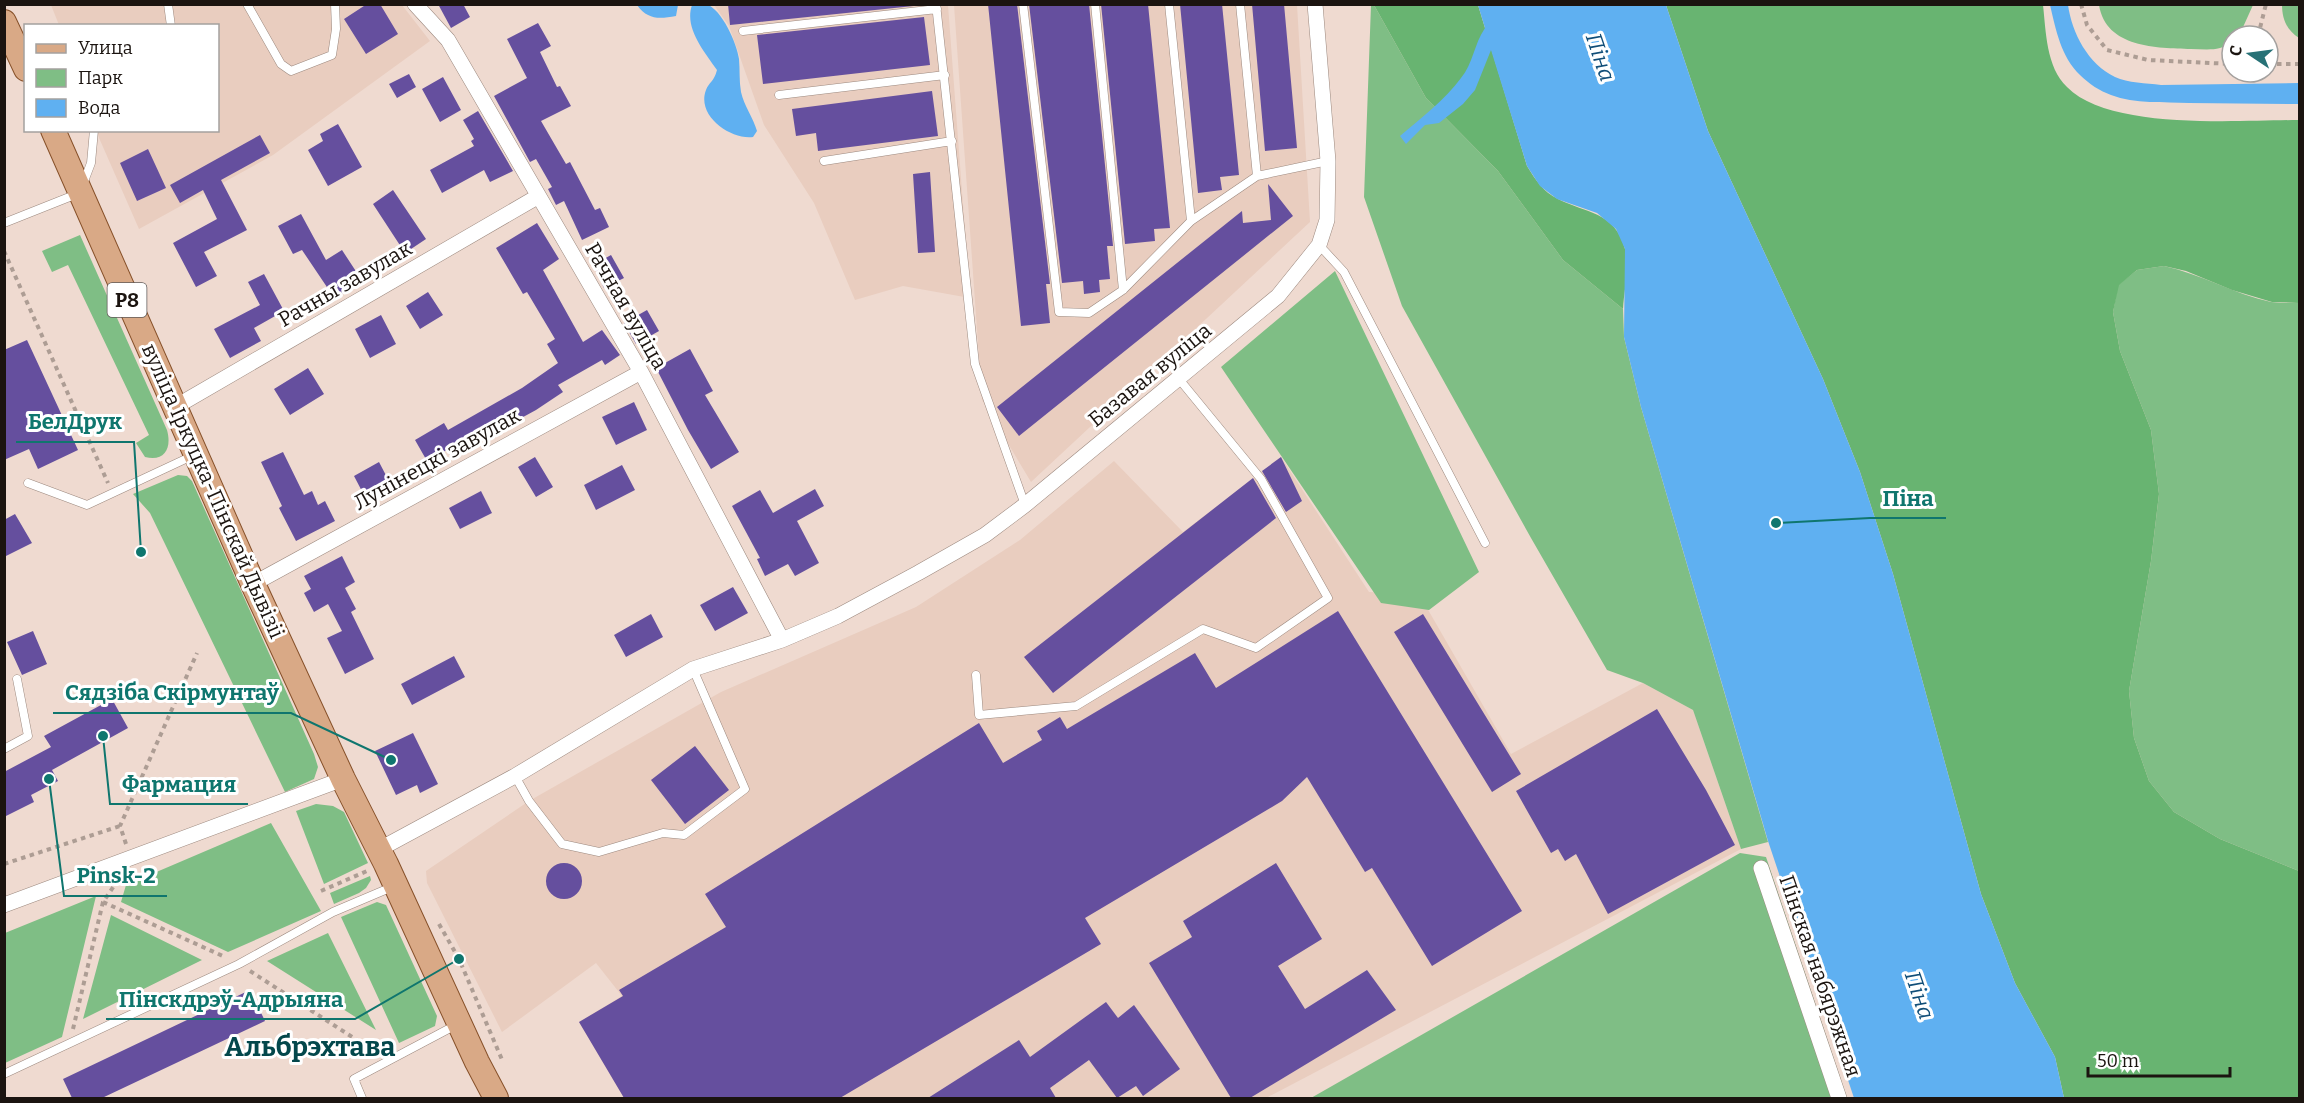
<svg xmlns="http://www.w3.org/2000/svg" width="2304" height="1103" viewBox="0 0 2304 1103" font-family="Bitter,serif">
  <rect width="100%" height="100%" fill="#efdad0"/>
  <path fill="#e9cdbf" d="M51,5H402L430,41L273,155L139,229L96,131L218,130V26L59,25Z
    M714,5H948L970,298L903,286L855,300L814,203L764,125L729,26Z
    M954,5H1297L1310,222L1031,482L982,400Z
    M1281,457L1369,592L1419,594L1511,754L1643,683L1693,710L1741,849L1266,1098H624L579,1022L622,996L596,963L502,1032L427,883L426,871L529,801L721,692L916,607L1020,540L1114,461L1183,532Z"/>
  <path fill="#7fbe85" d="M2282,4L2299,5V38C2287,30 2282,20 2282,4Z
    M1371,5H1374L1426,98L1498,171L1563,260L1623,309L1624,337L1641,407L1768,842L1741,849L1693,710L1643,683L1607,670L1531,538L1402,306L1364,197Z
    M2099,5V4L2253,5L2239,36H2232V42C2220,52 2205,49 2191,49C2157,48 2106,48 2099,5Z
    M80,235L167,430C172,448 165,462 145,457L136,443L149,435L68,265L52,272L42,251Z
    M2164,266C2201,274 2234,294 2271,302C2280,303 2290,303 2299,303V871L2220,839L2174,812L2149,781L2134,738L2129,691L2151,561L2159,494L2151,430L2120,351L2113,312L2118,285L2137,270Z
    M1335,271L1479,572L1429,610L1381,603L1221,367Z
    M178,475L187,476L192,481L314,754L318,767L314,779L285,792L150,513L133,494Z
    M316,804L333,806L344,812L368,863L324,884L296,811Z
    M271,823L321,911L228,952L121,902L126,885Z
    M1740,853L1766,857L1847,1098H1311Z
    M370,876L371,880L366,888L359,893L334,904L330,893Z
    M96,896L62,1037L5,1063V933Z
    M377,902L386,905L437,1016L435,1026L399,1043L341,917Z
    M111,915L202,960L83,1019Z
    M328,933L376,1030L267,961Z"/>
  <path fill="#68b471" d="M1374,5H1478L1527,166C1535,179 1543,192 1558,199C1585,213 1615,211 1625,249C1630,267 1624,290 1623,309L1563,260L1498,171L1426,98Z
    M1666,5H2043C2046,31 2046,67 2067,87C2110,131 2240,120 2299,120V303L2272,302L2232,290L2186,271L2164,266L2137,270L2119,285L2113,312L2120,351L2151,430L2159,494L2151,561L2129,691L2134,738L2149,781L2174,812L2220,839L2299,871V1098H2064L2055,1057L2015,983L1981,894L1893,574L1860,472L1823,379L1708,131Z"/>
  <path fill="#5fb0f1" d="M637,5H678L676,16C659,19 648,20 637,5Z
    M692,5C696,5 702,3 706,4C722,9 737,44 739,59C740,70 739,81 741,92C744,106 753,117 757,131L753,137C731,140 696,116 706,90C709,82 714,82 717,70C704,51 684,28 692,5Z
    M1478,5H1666L1708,131L1823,379L1860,472L1893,574L1981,894L2015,983L2055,1057L2064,1098H1854L1768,841L1641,407L1624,337L1625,249L1616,229L1597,213L1557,199L1540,186L1527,166L1491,50L1475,90L1463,104L1439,123L1425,125L1406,144L1400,136C1421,118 1445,100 1461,78C1473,64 1474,44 1485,28Z
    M2050,5H2068C2072,33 2088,64 2115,77C2128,83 2146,83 2161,85L2299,83V104C2263,104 2226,103 2189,103C2164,102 2135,104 2111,95C2100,91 2089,84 2080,75C2061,57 2056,30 2050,5Z"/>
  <path fill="#654f9e" d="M367,4H380L398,34L366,54L344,19Z
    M438,4H463L470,17L451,28Z
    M728,4H922L923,5L730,25Z
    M988,4H1017L1050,284H1046L1050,323L1021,326Z
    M1029,4H1089L1113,246H1107L1110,279L1099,280L1100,292L1084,294L1083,281L1062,283Z
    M1101,4H1148L1170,228L1154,229L1155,241L1125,244Z
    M1180,4H1222L1239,175L1220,177L1222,190L1198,193Z
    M1252,4H1284L1297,148L1265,151Z
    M924,17L930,65L763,84L757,35Z
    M538,23L551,46L540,52L557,87L560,86L571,106L541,121L566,164L570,162L595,210L600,208L609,227L582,240L564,201L556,205L548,189L552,187L536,159L530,162L494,96L527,78L507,39Z
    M409,74L416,87L397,98L389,84Z
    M443,77L461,110L440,122L422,89Z
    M932,91L938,136L818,151L816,133L796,136L792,109Z
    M478,111L513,171L490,182L484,170L442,193L430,170L474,146L471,141L474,139L463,120Z
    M338,124L362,167L328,186L308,150L323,141L320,134Z
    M260,135L270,153L221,180L247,230L204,252L217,276L196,287L173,243L217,219L203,190L180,203L170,185Z
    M148,149L166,188L137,201L120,163Z
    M930,172L935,252L918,253L913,174Z
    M1268,184L1293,216L1019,436L997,407L1242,211L1243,223L1271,220Z
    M393,190L426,239L405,253L373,204Z
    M301,214L326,260L342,250L361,279L335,299L302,250L293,254L278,226Z
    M537,223L559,259L543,270L583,342L602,330L620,355L605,365L602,360L558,385L563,392L536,410L481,440L477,433L427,461L415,440L444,423L448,430L522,388L558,363L547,344L555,339L527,292L523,294L496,248Z
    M611,255L624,278L604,288L593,265Z
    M264,274L284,311L254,328L261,341L230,358L214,329L260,305L248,282Z
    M428,292L443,315L420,329L406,306Z
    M647,310L659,331L636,344L624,323Z
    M381,315L396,344L370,358L355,329Z
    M27,340L78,450L38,469L29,449L4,460V350Z
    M690,349L713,391L705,395L739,452L711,469L688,430L656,368Z
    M308,368L324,394L290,415L274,389Z
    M634,402L647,430L616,445L602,417Z
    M283,452L304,495L312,491L318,505L325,501L335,521L296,541L279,508L282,506L261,462Z
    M535,457L553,487L536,497L518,467Z
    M1281,457L1302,501L1286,512L1262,471Z
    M379,462L390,483L365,497L354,476Z
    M622,465L635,490L596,510L584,485Z
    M1253,478L1276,518L1053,693L1024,657Z
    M815,489L824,506L797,521L819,563L795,576L788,564L765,576L757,559L760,558L732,506L760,490L773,513Z
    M481,491L492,513L460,529L449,508Z
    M15,514L32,543L4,557V520Z
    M342,556L355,582L345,588L356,609L351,612L374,659L345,674L327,638L342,631L328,604L314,612L304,593L311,589L304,576Z
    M733,587L748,613L715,631L700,605Z
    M1338,611L1522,911L1432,966L1372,868L1365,872L1307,777L1282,801L1085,918L1101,944L840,1098H624L579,1022L623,996L619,990L726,927L705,894L979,723L1003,763L1042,740L1037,731L1060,717L1067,729L1195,653L1216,688Z
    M651,614L663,637L626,657L614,635Z
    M1423,614L1521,774L1492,792L1394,632Z
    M33,631L47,664L22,675L7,642Z
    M454,656L465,677L412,705L401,684Z
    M112,699L128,728L52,770L58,781L31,795L34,802L4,817V772L51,747L44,736Z
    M1657,709L1706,790L1735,845L1608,914L1576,854L1565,861L1558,849L1551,853L1516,791Z
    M413,733L438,784L420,793L417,785L396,795L375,751Z
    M695,746L729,790L685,824L651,780Z
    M546 881a18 18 0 1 1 36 0a18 18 0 1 1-36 0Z
    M1276,863L1322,939L1278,966L1305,1009L1367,970L1396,1010L1250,1098H1231L1149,963L1192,937L1183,921Z
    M250,990L265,1021L102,1098H72L63,1079Z
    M1106,1002L1118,1018L1134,1005L1180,1069L1143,1096L1136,1086L1117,1098L1089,1060L1050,1088L1056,1098H928L1019,1040L1030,1057Z"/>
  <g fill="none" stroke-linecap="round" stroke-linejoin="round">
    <g stroke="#9c897f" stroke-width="9">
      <path id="lane" d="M168,4L171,26
        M247,4L281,64L291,71L332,55L336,29L335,4
        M936,4L975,364L1025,505
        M1023,4L1059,312L1089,313L1123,290L1191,221L1257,176L1328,161
        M1095,4L1123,290
        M1169,4L1191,221
        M1240,4L1257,176
        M743,31L937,9
        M779,95L945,75
        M824,161L952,141
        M83,184L91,163L94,130
        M4,223L77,194
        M1319,245L1344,272L1485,543
        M28,483L87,505L192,456
        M976,675L979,715L1076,706L1203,629L1256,648L1328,598L1261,479L1179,379
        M4,749L28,736L17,679
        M515,776L529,801L562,844L599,852L663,833L684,835L745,789L693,669
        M4,1074L239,964L333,912L392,887
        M362,1098L354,1079L456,1025"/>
    </g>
    <g stroke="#9c897f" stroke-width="16">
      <path id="street" d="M415,4L448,40L641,372L782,640
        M175,407L537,197
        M253,584L641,372
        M378,850L515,776L693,669L782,640L838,616L918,573L985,535L1025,505L1278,296L1319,245L1327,220L1328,161L1315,4
        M1761,868L1839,1098
        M4,905L343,779"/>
    </g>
    <g stroke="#865029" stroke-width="26">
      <path id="primary" d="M4,22L26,69
        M53,130L253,584L343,779L386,864L477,1062L496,1098"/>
    </g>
    <path stroke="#ad9d94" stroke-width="4" stroke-dasharray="4.5 4.5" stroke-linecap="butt" d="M2081,4L2087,25L2107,50L2148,60L2232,64
      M2258,36L2266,4
      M2268,64H2300
      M4,251L108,483
      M126,844L120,826L197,653
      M4,864L120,826
      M321,891L367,871
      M103,902L225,957
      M439,924L459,959L503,1062
      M250,971L377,1053
      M73,1029L103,902L118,880"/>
    <use href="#lane" stroke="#fff" stroke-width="8"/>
    <use href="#street" stroke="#fff" stroke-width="15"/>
    <use href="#primary" stroke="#d9a986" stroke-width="24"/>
  </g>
  <g text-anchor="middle" stroke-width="6" stroke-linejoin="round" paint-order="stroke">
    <rect fill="#fff" stroke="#5f5a58" stroke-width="1.5" x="107.5" y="283" width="39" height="34" rx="4.5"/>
    <g font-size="20" font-weight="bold" fill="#1b1410">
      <text x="127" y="307">Р8</text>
    </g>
    <g font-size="21" fill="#1b1410" stroke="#fff">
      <text transform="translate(345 284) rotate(-30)" y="7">Рачны завулак</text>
      <text transform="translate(626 306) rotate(60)" y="7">Рачная вуліца</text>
      <text transform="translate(1150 375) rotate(-39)" y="7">Базавая вуліца</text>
      <text transform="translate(437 459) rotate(-29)" y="7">Лунінецкі завулак</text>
      <text transform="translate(213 491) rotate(66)" y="7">вуліца Іркуцка-Пінскай Дывізіі</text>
      <text transform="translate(1820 976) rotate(71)" y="7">Пінская набярэжная</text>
    </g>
    <g font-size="22" font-style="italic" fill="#114e78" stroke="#fff">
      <text transform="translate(1601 57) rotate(71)" y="8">Піна</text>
      <text transform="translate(1920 995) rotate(71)" y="8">Піна</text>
    </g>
    <g font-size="27" font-weight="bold" fill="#03474b" stroke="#fff">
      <text x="310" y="1056">Альбрэхтава</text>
    </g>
  </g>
  <path fill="none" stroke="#0f766e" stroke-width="2" d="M141 552L134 442H16M1776 523L1870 518H1946M391 760L291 713H53M103 736L110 804H248M49 779L64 896H167M459 959L355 1019H106"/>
  <g fill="#0f766e" stroke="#fff" stroke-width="2">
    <circle cx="141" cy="552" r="6"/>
    <circle cx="1776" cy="523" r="6"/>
    <circle cx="391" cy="760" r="6"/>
    <circle cx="103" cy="736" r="6"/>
    <circle cx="49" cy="779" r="6"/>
    <circle cx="459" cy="959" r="6"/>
  </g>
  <g font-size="22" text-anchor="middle" font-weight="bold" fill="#0f766e" stroke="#fff" stroke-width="6" stroke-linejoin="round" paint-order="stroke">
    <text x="75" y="429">БелДрук</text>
    <text x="1908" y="506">Піна</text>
    <text x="172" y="700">Сядзіба Скірмунтаў</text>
    <text x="179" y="792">Фармация</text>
    <text x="116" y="883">Pinsk-2</text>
    <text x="231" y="1007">Пінскдрэў-Адрыяна</text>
  </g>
  <rect width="2304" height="1103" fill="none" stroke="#1b1410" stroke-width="12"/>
  <rect x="24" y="24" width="195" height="108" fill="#ffffff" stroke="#a4a19f" stroke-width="1.5"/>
  <rect x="36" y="44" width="30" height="9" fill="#d9a986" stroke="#a4a19f" stroke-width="1.5"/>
  <text x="78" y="54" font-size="18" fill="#1b1410">Улица</text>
  <rect x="36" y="69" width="30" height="18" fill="#7fbe85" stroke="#a4a19f" stroke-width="1.5"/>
  <text x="78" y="84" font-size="18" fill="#1b1410">Парк</text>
  <rect x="36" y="99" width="30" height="18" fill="#5fb0f1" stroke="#a4a19f" stroke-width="1.5"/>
  <text x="78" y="114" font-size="18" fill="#1b1410">Вода</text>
  <g transform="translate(2250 54) rotate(283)"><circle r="28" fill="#ffffff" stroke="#a4a19f" stroke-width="1.5"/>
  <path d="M0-4.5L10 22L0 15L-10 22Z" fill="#287277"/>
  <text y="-9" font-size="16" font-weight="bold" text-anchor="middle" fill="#1b1410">С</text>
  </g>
  <path d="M2088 1067v9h142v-9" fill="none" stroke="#1b1410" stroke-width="3"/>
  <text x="2097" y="1067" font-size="18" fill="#1b1410" stroke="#ffffff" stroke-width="4.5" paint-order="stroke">50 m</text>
</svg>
